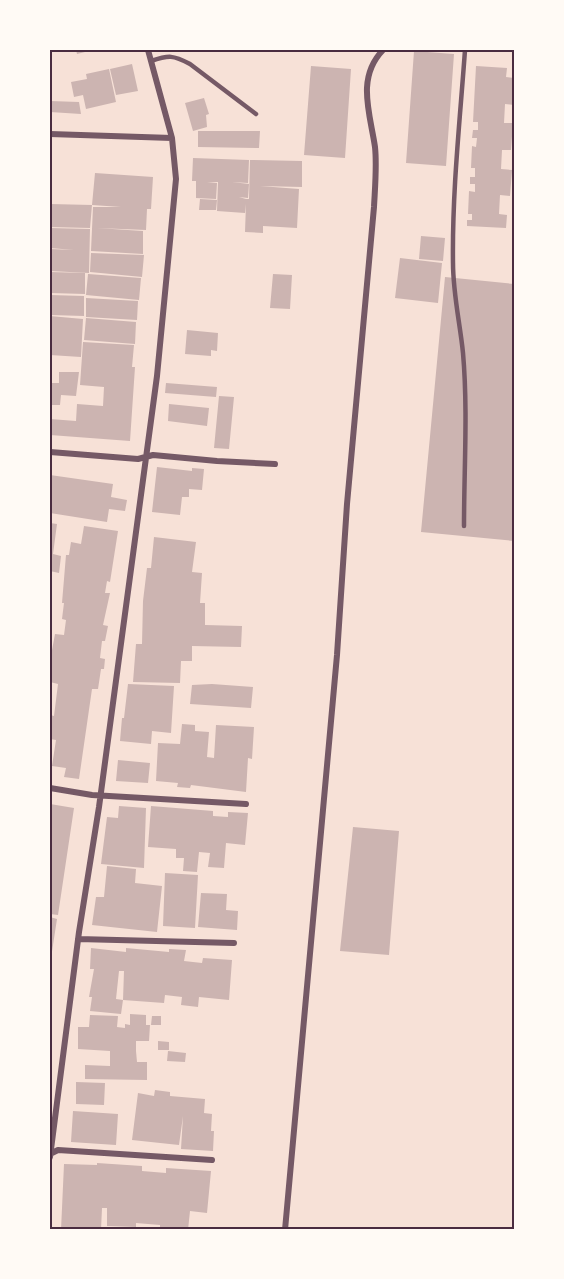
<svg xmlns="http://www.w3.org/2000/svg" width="564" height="1279" viewBox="0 0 564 1279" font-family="'DM Sans',sans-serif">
  <rect width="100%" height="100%" fill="#f7e1d7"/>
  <path fill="#ccb4b1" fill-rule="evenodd" d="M76,50H93L77,54Z
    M414,51L454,54L446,166L406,163Z
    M132,64L138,91L116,95L110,69Z
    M311,66L351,69L345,158L304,155Z
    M476,66L507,68L506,77L514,78V105L505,104L504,123H513L511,150H502L501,169L512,170L510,196L500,195L499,214L507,215L506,228L467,226V220H472V214H468L469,191L475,192V184H470V177H475V168H471L472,146L476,147L477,138H472L473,130H478V122H473Z
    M109,69L116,102L86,109L83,95L74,97L71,82L87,79L86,74Z
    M204,98L209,114L206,115L207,127L193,131L185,103Z
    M50,101L79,102L81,114L50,112Z
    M198,131H260L259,148L198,147Z
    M193,158L249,160L248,183L232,182L249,184L248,198L239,197L246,199H249L250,160L302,161V187L260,186L299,189L297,228L263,226V233L245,232L246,204L245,213L217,211L218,182H207L217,183L216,199L196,198V181H192Z
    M95,173L153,177L151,209H147L146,230L97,228L143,231V254L91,251L93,207H121L92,205Z
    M200,199L217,200L216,210H199Z
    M50,204L92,205L90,228L50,227Z
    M50,228L90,229L89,273L50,271V249L74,250L50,248Z
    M421,236L445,238L443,261L419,259Z
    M91,253L144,255L142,277L90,272Z
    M400,258L442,263L438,303L395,298Z
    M50,272L85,273V294L50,293Z
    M88,274L141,278L139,300L86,295Z
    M273,274L292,275L290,309L270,308Z
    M445,277L514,284V541L421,532Z
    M50,295L84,296V316L50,315Z
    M86,298L138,301L137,320L86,317Z
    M50,316L83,319L81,357L50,355Z
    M86,318L136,322L135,344L84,340Z
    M187,330L218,333L217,351L211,350V356L185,354Z
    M83,342L134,345L132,367H135L130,441L50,435V419L76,421L77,404L103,406L104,387L80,385Z
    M59,372H79L76,396L61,395L60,405H50V383H59Z
    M166,383L217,387L216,397L165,393Z
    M219,396L234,397L229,449L214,448Z
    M169,404L209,408L207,426L168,421Z
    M157,467L192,471V468L204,469L202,490L189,489V497H182L180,515L152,512Z
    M50,475L113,484L111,497L127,500L125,511L109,509L107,522L50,513Z
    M50,523L57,524L53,554L61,556L59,573L50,571Z
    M84,526L118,531L110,582L107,581L105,593H110L103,625L108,626L105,641H102L100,658L105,659L104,669H101L98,689H92L79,779L64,777L66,768L52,766L56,740L50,739V715L54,716L58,684L50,682V661L55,634L64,635L66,620L62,619L64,603H62L66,555H69L71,542L81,544Z
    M154,537L196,542L192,572L202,573L200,603H205V625L242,626L241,647L192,646V661H181L180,683L133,682L136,644H142L143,601L147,568H151Z
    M128,684L174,686L171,733L152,731L151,744L120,741L122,718H124Z
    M212,684L253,687L251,708L190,704L192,685Z
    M182,724L195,725V731L209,732L207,757L214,758L216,725L254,727L252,759L248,758L246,792L191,785L190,788L177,787L178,783L156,781L158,743L180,744Z
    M118,760L150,763L148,783L116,781Z
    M50,804L74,808L58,915L50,914Z
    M119,806L146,808L144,868L101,864L107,817L118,818Z
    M151,806L213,811V816L228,817V812L248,813L245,845L226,843L224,868L208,867L210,853L199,852L197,872L183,871L184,858H176V849L148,847Z
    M353,827L399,831L389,955L340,951Z
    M107,866L136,869L135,883L162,886L157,932L92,925L96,897H104Z
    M165,873L198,875L195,928L163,926Z
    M201,893L227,894L226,910L238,911L237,930L198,927Z
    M50,917L57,919L51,958H50Z
    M91,948L126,952V948L169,952V949L186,950L184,961L202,963L203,958L232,960L229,1000L199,997L198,1007L181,1005L182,997L165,995L164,1003L123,1000L121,1014L90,1011L92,997H89L94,969H90ZM119,971H124L123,1000L116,999Z
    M130,1014L146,1015V1025H150L149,1041H136V1051L137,1062H147V1080L85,1079V1065L110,1066V1051L78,1049V1027H89L90,1015L118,1016L117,1027L125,1028V1024L130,1025Z
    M152,1016H161V1025H151Z
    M158,1041L169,1042V1050H158Z
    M168,1051L186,1053L185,1062L167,1061Z
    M76,1082L105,1083L104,1105L76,1104Z
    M155,1090L170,1092V1096L205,1099L204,1113L212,1114L211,1131H214L213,1151L181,1149L183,1116L179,1145L132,1140L138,1093L154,1096Z
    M73,1111L118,1114L116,1145L71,1142Z
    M97,1163L142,1166V1171L166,1173V1168L211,1171L207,1213L190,1211L188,1230H173L160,1227V1225L136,1223V1227L107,1226V1208H102L101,1230H61L64,1164L97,1165Z"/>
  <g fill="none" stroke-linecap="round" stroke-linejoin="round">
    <path stroke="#755966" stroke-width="4.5" d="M151,61C169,55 173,55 190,64L256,114
      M464,526C464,469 468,410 463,353C460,323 453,294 453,263C452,192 460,120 465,50"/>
    <path stroke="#755966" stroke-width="6" d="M50,134L172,138
      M50,452L138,459L153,455L217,461L275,464
      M50,788L92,795L246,804
      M78,939L234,943
      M50,1154L58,1150L212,1160
      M50,1157L79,932L99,807L157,376L176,179L172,138L148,50
      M285,1230L337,655L347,504L374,207C375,187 377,166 375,147C370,113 356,78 383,50"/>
  </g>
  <rect width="564" height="1279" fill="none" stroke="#fffaf5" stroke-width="102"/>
  <rect x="51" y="51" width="462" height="1177" fill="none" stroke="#4a2c40" stroke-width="2"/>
</svg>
